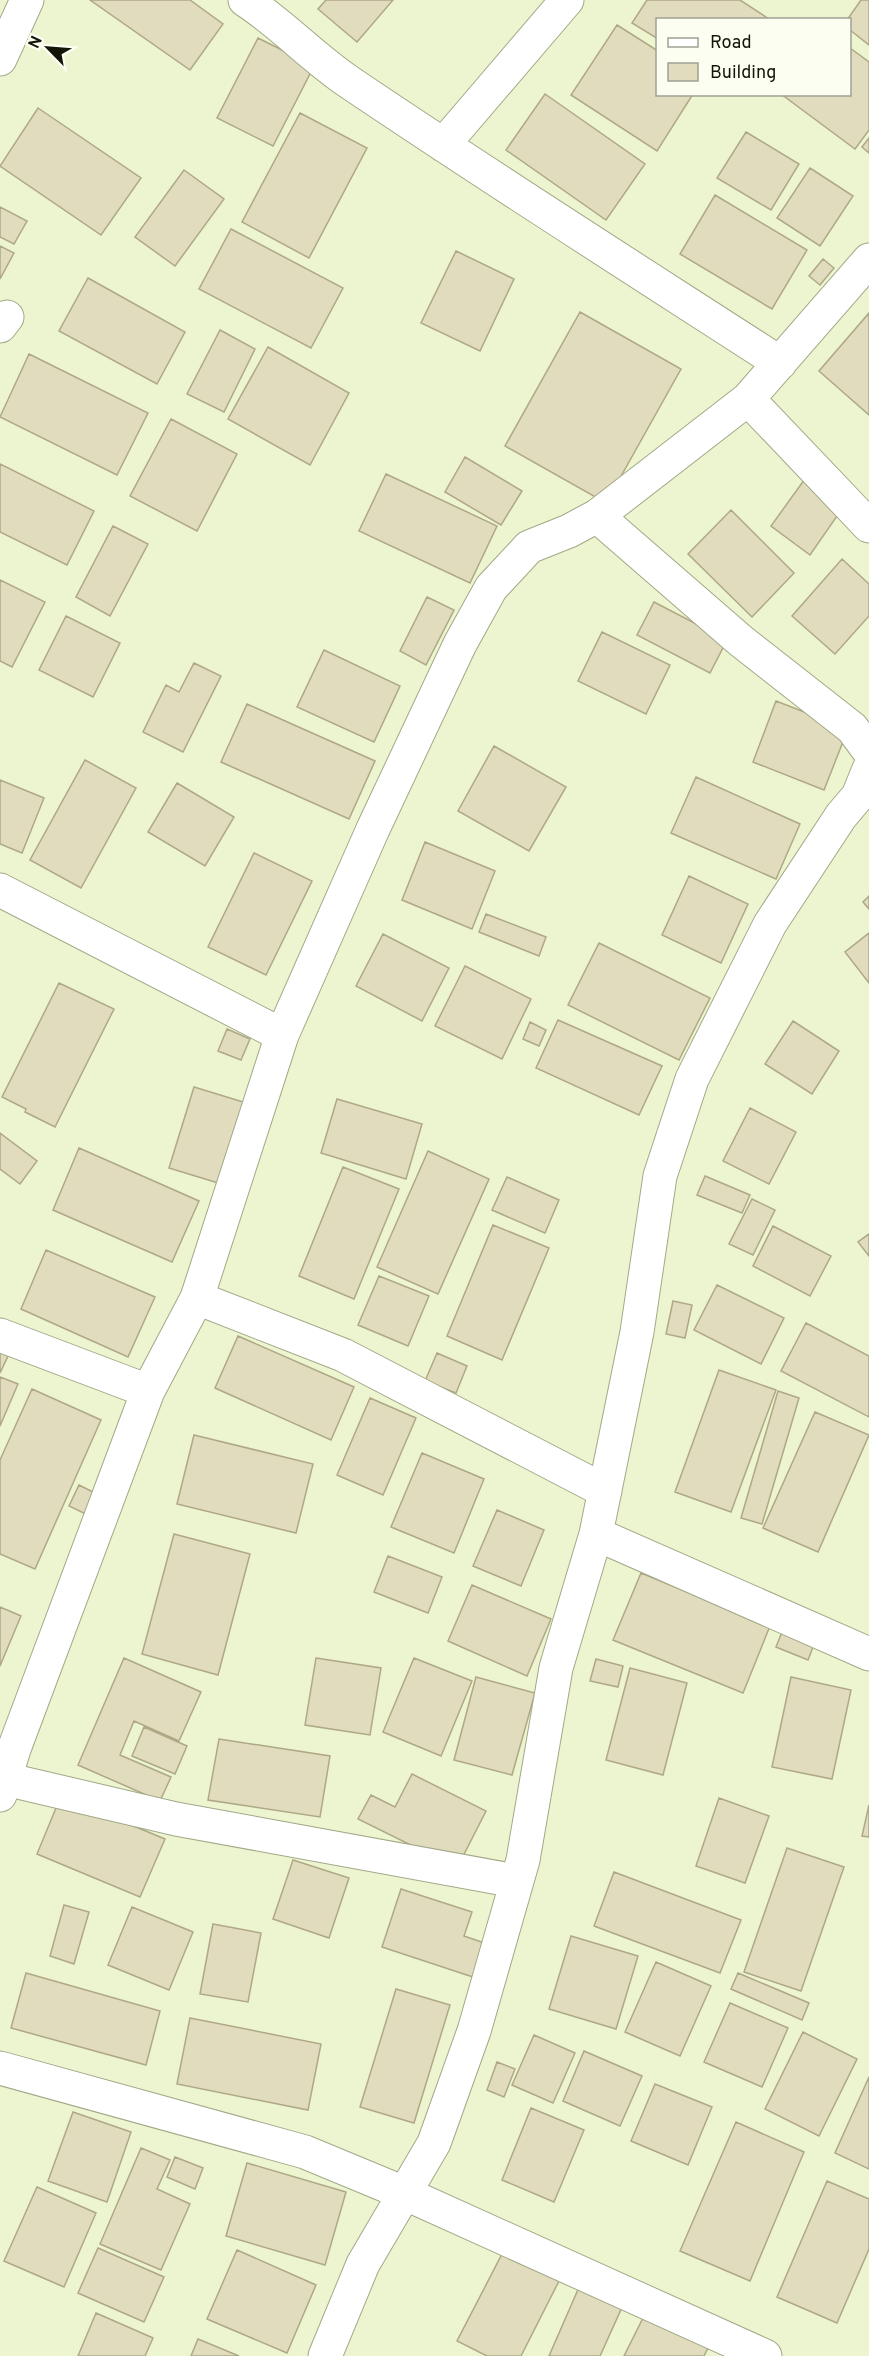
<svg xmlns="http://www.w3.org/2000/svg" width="869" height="2356" viewBox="0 0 869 2356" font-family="Overpass,sans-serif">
  <rect width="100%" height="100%" fill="#ecf4d0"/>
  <path fill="#e2dcbe" stroke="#afa885" stroke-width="1.5" d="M90,0H190L223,24L190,70Z
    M326,0H393L357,42L318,9Z
    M647,0H740L769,19L658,20V39L632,23Z
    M861,0H869V45L850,30V20H847Z
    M617,25L658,51V94H693L657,151L571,95Z
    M258,38L314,66L273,146L217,118Z
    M850,48L869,62V130L855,149L781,94H850Z
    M545,94L645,164L606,220L506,150Z
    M38,108L141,178L101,235L0,166Z
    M300,113L367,148L309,258L242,222Z
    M746,132L799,164L771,210L717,178Z
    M869,138V153L862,147Z
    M810,168L853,196L820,246L777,218Z
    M184,170L224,199L175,266L135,237Z
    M715,195L807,250L772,309L680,254Z
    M0,207L27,221L14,244L0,237Z
    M231,229L343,288L311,348L199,289Z
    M0,246L14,253L0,279Z
    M456,251L514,279L480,351L421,323Z
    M823,259L834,268L820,285L809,276Z
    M88,278L185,332L157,384L59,331Z
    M580,312L681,369L606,503L505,446Z
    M869,313V415L819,371Z
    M220,330L255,349L224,412L187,394Z
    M268,347L349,393L310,465L228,419Z
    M29,354L148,413L117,475L0,417Z
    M171,419L237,454L197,531L130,496Z
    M465,457L522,491L501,525L445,492Z
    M0,464L94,511L67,565L0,532Z
    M386,474L497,526L470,583L359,531Z
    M807,476L846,503L810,555L771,526Z
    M731,510L794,573L752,617L688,554Z
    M113,526L148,544L110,616L76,597Z
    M842,559L869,584V616L835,654L792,616Z
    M0,580L45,602L12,667L0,661Z
    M427,597L454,610L426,665L400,651Z
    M654,602L727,640L710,673L637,635Z
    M66,616L120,643L93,697L39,670Z
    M602,632L670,665L646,714L578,681Z
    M324,650L400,686L374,742L297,707Z
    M194,663L221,676L183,752L143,732L166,685L179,692Z
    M776,701L848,729L824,790L753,762Z
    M247,704L375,761L349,819L221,762Z
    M494,746L566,787L529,851L458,811Z
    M85,760L136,788L81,888L30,860Z
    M696,777L800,824L776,879L671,833Z
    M0,780L44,798L22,853L0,844Z
    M177,783L234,817L205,866L148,832Z
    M425,842L495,871L472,929L402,900Z
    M254,853L312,881L266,975L208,947Z
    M689,876L748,904L721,963L662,935Z
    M869,896V909L863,902Z
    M486,914L546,937L539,956L479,932Z
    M869,933V983L845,952Z
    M383,934L449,968L422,1021L356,986Z
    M599,943L710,998L679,1060L568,1005Z
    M465,966L531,999L502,1059L435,1026Z
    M59,983L114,1009L55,1127L25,1112L26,1109L2,1097Z
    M558,1020L662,1066L639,1115L536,1068Z
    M793,1021L839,1051L812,1094L765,1064Z
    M530,1022L546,1030L539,1046L523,1039Z
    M227,1029L250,1039L241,1060L218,1051Z
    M194,1087L253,1105L228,1186L169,1168Z
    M337,1099L422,1124L406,1179L321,1153Z
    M750,1108L796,1132L769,1184L723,1161Z
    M0,1133L37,1161L20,1184L0,1169Z
    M79,1148L199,1201L172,1262L53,1210Z
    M428,1151L489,1179L438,1294L377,1267Z
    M343,1167L399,1189L354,1299L299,1276Z
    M705,1176L750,1195L742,1213L697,1195Z
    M507,1177L559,1200L545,1233L492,1210Z
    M752,1199L775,1210L753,1255L729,1244Z
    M493,1225L549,1248L502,1360L447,1336Z
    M773,1226L831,1256L810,1296L753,1266Z
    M869,1234V1256L858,1242Z
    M46,1250L155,1297L128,1357L21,1309Z
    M379,1276L429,1296L408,1346L358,1325Z
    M717,1285L784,1318L761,1364L694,1330Z
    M673,1301L692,1305L685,1338L666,1334Z
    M806,1323L869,1356V1417L781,1371Z
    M238,1336L354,1387L331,1440L215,1388Z
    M0,1348L10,1352L0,1373Z
    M437,1353L467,1366L456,1393L425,1381Z
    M719,1370L776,1390L731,1512L675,1492Z
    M0,1377L18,1384L0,1426Z
    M32,1389L101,1420L35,1569L0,1554V1460Z
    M778,1391L799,1398L762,1524L741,1518Z
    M370,1398L416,1418L383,1495L337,1475Z
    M815,1412L869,1435L818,1552L763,1528Z
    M194,1435L313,1464L296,1533L177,1504Z
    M422,1453L484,1479L454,1553L391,1527Z
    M79,1485L105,1498L94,1518L69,1506Z
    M497,1510L544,1530L521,1586L473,1566Z
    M174,1534L250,1554L218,1675L142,1654Z
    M388,1556L442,1577L428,1613L374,1592Z
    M641,1573L770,1626L743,1693L613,1640Z
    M472,1585L551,1619L527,1676L448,1641Z
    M0,1607L21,1616L0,1666Z
    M786,1622L818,1634L808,1660L776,1647Z
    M124,1658L201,1692L179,1741L134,1721L120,1755L171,1777L160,1801L78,1765Z
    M316,1658L381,1668L370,1735L305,1725Z
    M414,1658L472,1681L441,1756L383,1732Z
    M596,1659L623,1666L618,1687L590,1681Z
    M630,1668L687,1683L663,1775L606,1760Z
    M476,1677L535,1693L512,1775L454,1760Z
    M791,1677L851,1690L832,1779L772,1767Z
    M144,1727L187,1746L175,1774L132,1756Z
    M219,1739L330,1756L320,1817L208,1800Z
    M412,1774L486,1811L457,1868L358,1819L371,1795L395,1807Z
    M61,1796L165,1839L140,1897L37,1854Z
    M719,1798L769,1816L745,1883L696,1866Z
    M869,1805V1837L862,1836Z
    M787,1848L844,1867L801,1991L744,1972Z
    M293,1860L349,1878L329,1938L273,1919Z
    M614,1872L741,1920L720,1973L594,1926Z
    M401,1889L472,1912L464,1936L496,1947L485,1981L382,1947Z
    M64,1905L89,1912L74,1964L50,1956Z
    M132,1907L193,1932L169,1990L108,1965Z
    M213,1924L261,1933L248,2002L200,1994Z
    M571,1936L638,1956L616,2029L549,2009Z
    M656,1962L711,1986L680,2056L625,2032Z
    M26,1973L160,2011L146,2065L11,2028Z
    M738,1973L809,2003L802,2020L731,1989Z
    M396,1989L450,2005L414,2123L360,2107Z
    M730,2003L788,2028L762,2087L704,2062Z
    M190,2018L321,2044L308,2110L177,2084Z
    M803,2032L857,2059L819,2136L765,2109Z
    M534,2035L575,2053L553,2103L512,2085Z
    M584,2051L642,2076L620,2126L563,2101Z
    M497,2062L515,2069L504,2097L487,2090Z
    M869,2077V2169L835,2153Z
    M655,2084L712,2107L688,2165L631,2141Z
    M531,2108L584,2130L554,2202L502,2180Z
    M73,2112L131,2132L107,2202L48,2181Z
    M736,2122L804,2152L750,2281L680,2251Z
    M141,2148L170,2160L157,2189L190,2204L161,2270L100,2244Z
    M175,2157L203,2168L195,2189L167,2177Z
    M247,2163L346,2192L325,2265L226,2236Z
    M827,2181L869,2199V2249L837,2323L777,2297Z
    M37,2187L96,2213L64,2287L4,2261Z
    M98,2248L164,2277L144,2322L78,2293Z
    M237,2250L316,2285L287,2353L207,2319Z
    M503,2252L559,2281L521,2356H487L457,2341Z
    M580,2285L623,2305L600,2356H549Z
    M648,2308L712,2340L704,2356H624Z
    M96,2313L153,2338L145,2356H78Z
    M198,2339L239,2356H191Z"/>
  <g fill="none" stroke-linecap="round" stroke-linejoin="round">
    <g stroke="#a1a987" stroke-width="35">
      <path id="minor" d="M245,0C282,24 312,57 349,82C491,178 636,270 780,363
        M0,59L27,0
        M443,145L567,0
        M0,326L7,317
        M748,399L869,526
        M597,516L741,641L852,728L869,751
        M0,890L282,1035
        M197,1298L343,1355L605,1491
        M0,1335L148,1391
        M596,1534L869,1654
        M5,1779L176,1819L516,1881
        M0,1795L14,1749L148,1391L197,1298L282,1035L373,829L460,644L491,588L529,547L569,531L597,516L748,399L869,260
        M0,2068L305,2152L404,2193L765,2356
        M325,2356L363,2264L434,2143L474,2031L523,1860L556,1668L596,1534L637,1332L660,1176L692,1079L770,924L841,816L858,796L869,769"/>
    </g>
    <use href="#minor" stroke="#fff" stroke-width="33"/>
  </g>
  <rect x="656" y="18" width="195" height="78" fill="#fbfef0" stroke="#9ea193" stroke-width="1.5"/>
  <rect x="668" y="38" width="30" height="9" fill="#ffffff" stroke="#9ea193" stroke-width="1.5"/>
  <text x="710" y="48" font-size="18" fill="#121508">Road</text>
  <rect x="668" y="63" width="30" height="18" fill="#e2dcbe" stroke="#9ea193" stroke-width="1.5"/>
  <text x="710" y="78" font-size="18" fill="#121508">Building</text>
  <g transform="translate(48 48) rotate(295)" stroke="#fbfef0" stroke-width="4.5" paint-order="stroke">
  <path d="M0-4.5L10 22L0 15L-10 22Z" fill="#121508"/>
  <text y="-9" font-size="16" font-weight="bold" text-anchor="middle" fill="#121508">N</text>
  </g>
</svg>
